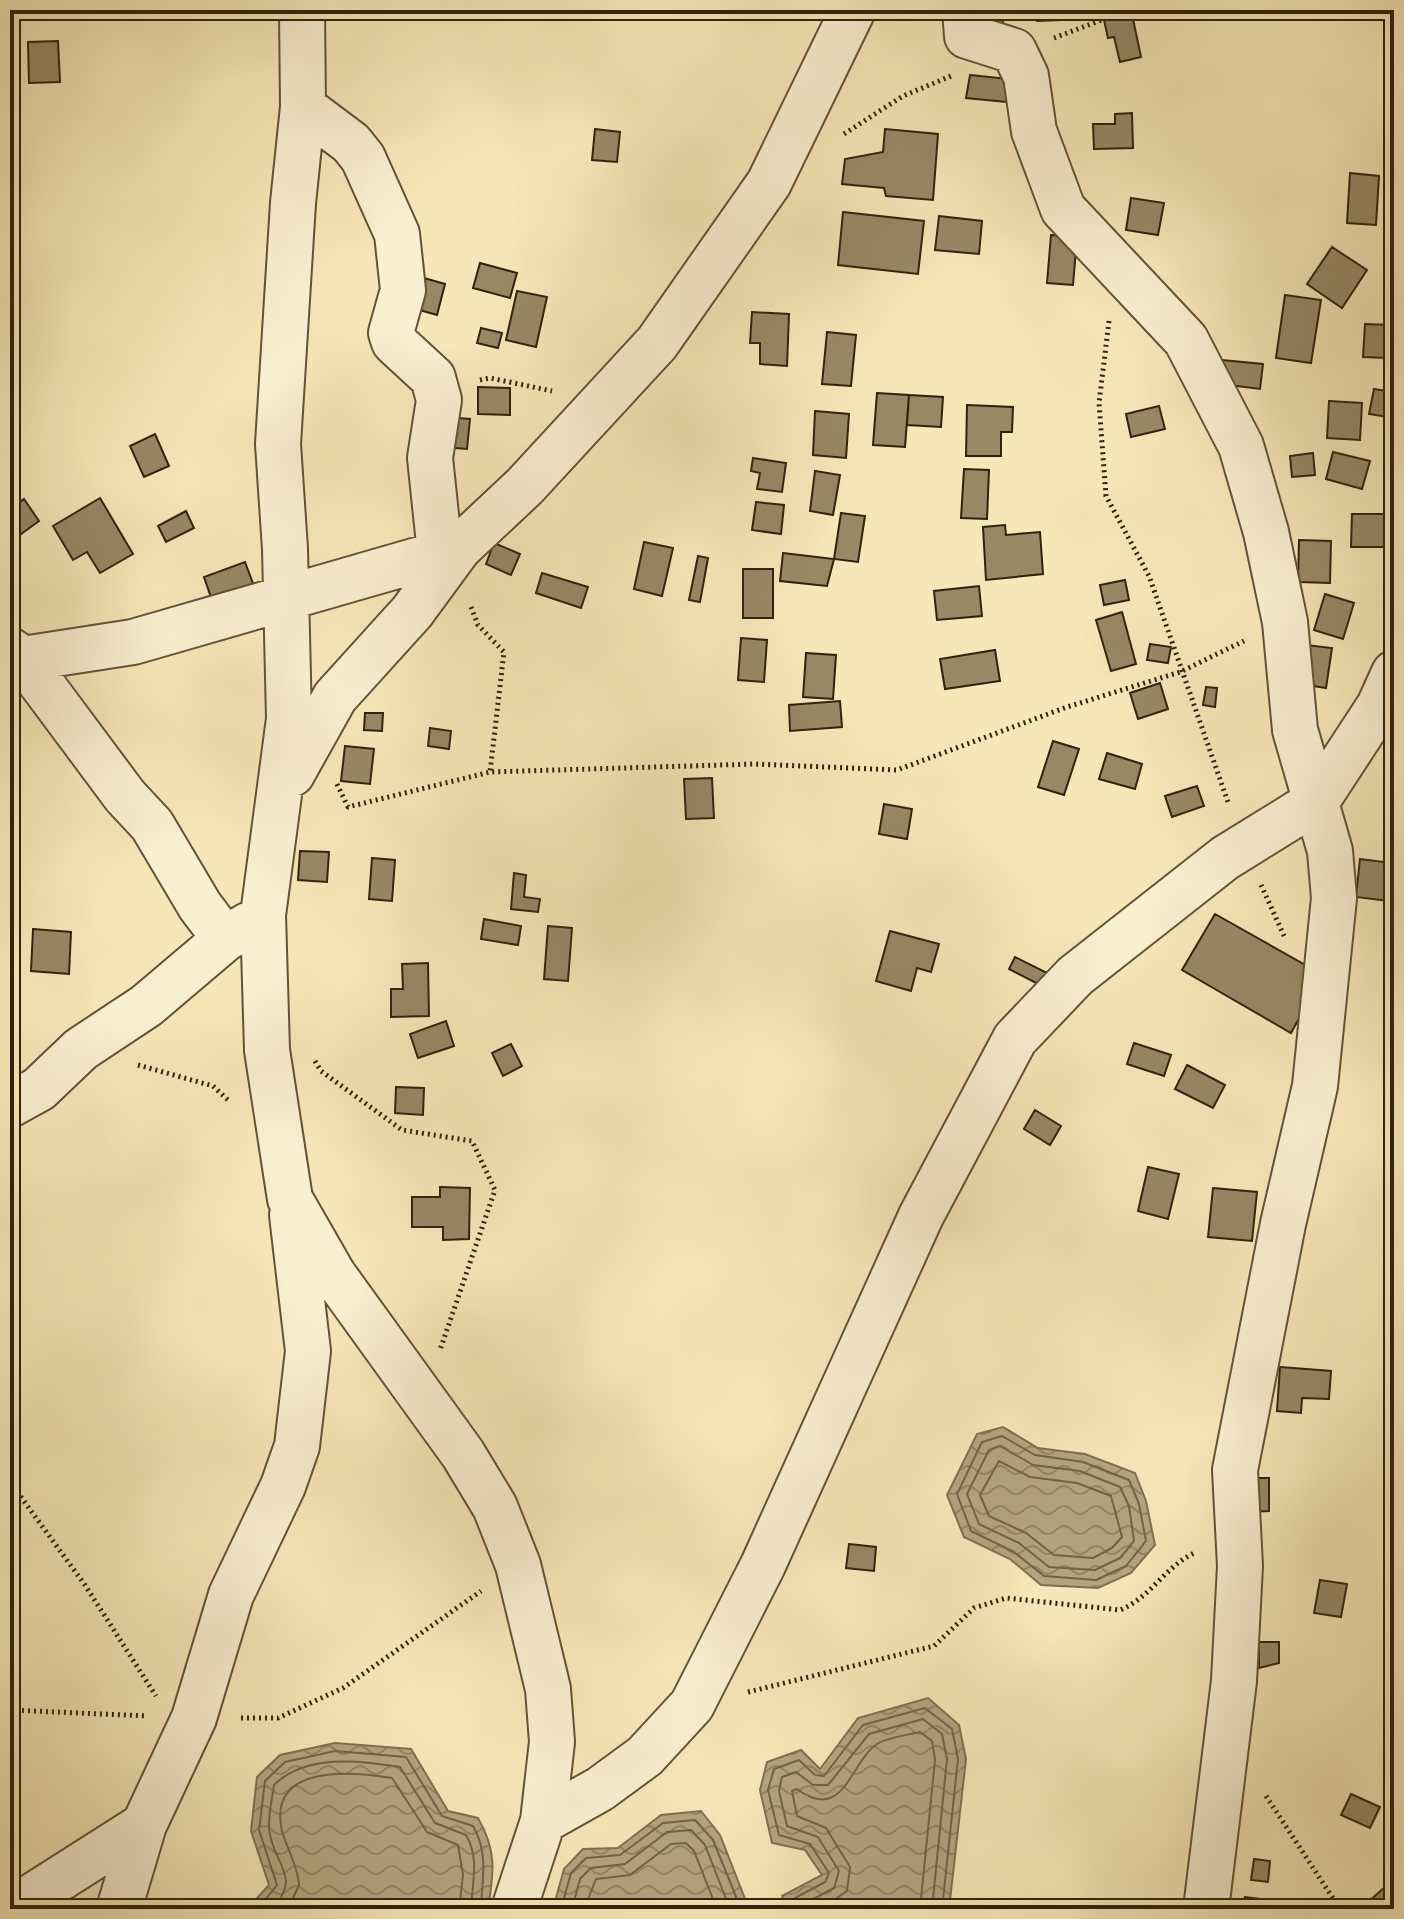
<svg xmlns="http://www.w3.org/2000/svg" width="1404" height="1919" viewBox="0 0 1404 1919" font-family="Alegreya,serif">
  <defs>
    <pattern id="water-waves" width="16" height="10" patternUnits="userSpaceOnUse" patternTransform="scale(2)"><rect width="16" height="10" fill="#b3a47e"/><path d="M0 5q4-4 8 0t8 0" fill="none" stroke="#928566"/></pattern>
  </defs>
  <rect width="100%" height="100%" fill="#f6e7b8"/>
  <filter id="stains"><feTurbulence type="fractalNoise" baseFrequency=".0025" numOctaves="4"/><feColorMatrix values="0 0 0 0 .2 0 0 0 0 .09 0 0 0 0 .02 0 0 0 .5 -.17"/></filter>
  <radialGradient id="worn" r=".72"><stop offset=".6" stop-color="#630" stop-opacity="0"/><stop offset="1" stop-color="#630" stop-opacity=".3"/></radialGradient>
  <path fill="url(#water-waves)" stroke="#7f7051" stroke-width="2" d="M1003,1427L1038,1448L1085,1454L1135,1473L1146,1501L1155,1545L1131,1573L1098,1588L1041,1585L1010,1559L964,1537L947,1495L977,1434Z
    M928,1698L959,1725L966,1759L949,1909H788L782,1896L822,1875L805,1850L772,1843L760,1790L767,1762L801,1750L820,1769L858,1718Z
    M335,1743L411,1749L448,1811L478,1818C497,1851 494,1872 488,1909H247L269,1885L251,1831L257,1777L280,1755Z
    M701,1811L720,1835L749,1909H553L564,1869L583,1849L618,1848L661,1815Z"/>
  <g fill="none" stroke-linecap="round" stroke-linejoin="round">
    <path stroke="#726346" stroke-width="2" d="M1002,1436L1035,1455L1083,1462L1129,1480L1139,1504L1146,1541L1126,1566L1096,1580L1044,1576L1014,1552L971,1531L957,1494L982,1442Z
      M1000,1446L1033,1465L1080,1471L1120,1487L1129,1506L1134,1541L1120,1558L1095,1570L1049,1567L1019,1543L979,1524L967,1494L989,1450Z
      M999,1461L1030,1477L1077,1483L1111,1496L1122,1537L1112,1548L1093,1558L1054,1555L1026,1533L989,1516L980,1495Z
      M258,1909L277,1885L259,1830L265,1781L285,1762L335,1751L406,1757L442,1816L473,1826C489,1854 482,1878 481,1909
      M272,1909C303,1876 273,1865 269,1829C268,1816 272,1799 274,1785C305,1754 360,1760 400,1767L435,1823L466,1835C480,1859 472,1883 471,1909
      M288,1909L299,1885C298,1866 287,1849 282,1831C267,1764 350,1771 392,1778L427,1832L458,1845L463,1875L459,1909
      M561,1909L571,1873L586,1858L620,1855L663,1823L695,1820L713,1840L741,1909
      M572,1909L580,1879L591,1868L625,1864L667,1832L691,1830L705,1845L730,1909
      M584,1909L596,1879L630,1875L671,1844L686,1843L694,1851L717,1909
      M795,1909V1898L825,1882L829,1873L810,1844L779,1835L768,1790L774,1769L799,1760L815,1775L824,1776L863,1725L925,1708L952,1729L958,1759L942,1909
      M805,1909L806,1903L834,1888L839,1871L818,1837L787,1826L779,1791L782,1777L796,1772L813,1785H828L869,1734L923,1719L942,1734L947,1759L932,1909
      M821,1909L847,1891L850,1867L826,1828L797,1816L792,1791L797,1789C844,1824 850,1762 877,1744C888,1737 908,1735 920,1732L932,1741L935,1760L920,1909"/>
  </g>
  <path fill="#978866" stroke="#31220e" stroke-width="2" d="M981,10H1003V25H981Z
    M1036,10H1061V20L1037,21Z
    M1132,14L1141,57L1120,62L1114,37L1108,38L1104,20Z
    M58,41L60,82L29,83L28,42Z
    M970,75L1019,80L1017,103L966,98Z
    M1132,113L1133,148L1094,149L1093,124H1115V114Z
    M595,129L620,132L617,162L592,160Z
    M885,129L938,134L933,200L886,196L884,188L842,184L845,159L883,152Z
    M1350,173L1379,176L1376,225L1347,223Z
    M1131,198L1164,203L1158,235L1126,230Z
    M843,212L924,221L918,274L838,265Z
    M939,216L982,221L979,254L935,250Z
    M1051,235L1077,237L1073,285L1047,283Z
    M1332,247L1367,270L1342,308L1307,284Z
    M480,263L517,273L510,298L473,288Z
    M424,278L445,284L437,315L416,309Z
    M517,291L547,297L536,347L506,340Z
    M1285,295L1321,300L1311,363L1276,358Z
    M752,312L789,314L787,366L760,364V343H750Z
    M1365,324L1390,325L1388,358L1363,357Z
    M481,328L502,333L498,348L477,343Z
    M827,332L856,335L851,386L822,384Z
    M1222,360L1263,364L1260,389L1220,384Z
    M478,387L510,388V415L478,414Z
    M1374,389L1394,392V418L1369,414Z
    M877,393L909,395L905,447L873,445Z
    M909,395L943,397L941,427L907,425Z
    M1329,401L1362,403L1360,440L1327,438Z
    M967,405L1013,407L1012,432H1001V456H966Z
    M1159,406L1165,429L1131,437L1126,414Z
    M815,411L849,414L846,458L813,455Z
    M446,417L470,419L467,449L443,447Z
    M155,434L169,466L144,477L130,446Z
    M1333,452L1370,461L1362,489L1326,479Z
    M1313,453L1315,475L1292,477L1290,456Z
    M753,458L786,463L782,492L757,489L760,473L751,471Z
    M964,469L989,470L987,519L961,518Z
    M815,471L840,475L833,515L810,511Z
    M100,498L133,554L100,573L87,552L73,560L53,526Z
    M24,499L39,521L10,542V509Z
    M756,502L784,505L781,534L752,530Z
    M186,511L194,528L166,542L158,526Z
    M841,513L865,516L858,562L834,559Z
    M1352,514H1391V547H1351Z
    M1005,525L1006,535L1040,532L1043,574L986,580L983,527Z
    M1299,540L1331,541L1330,583L1298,582Z
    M644,542L673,548L662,596L634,589Z
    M494,543L520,554L511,575L486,564Z
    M783,553L834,559L827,586L780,581Z
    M698,556L708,558L700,602L689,600Z
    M245,562L257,594L215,609L204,577Z
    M743,569H773V618H743Z
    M542,573L588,587L581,608L536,593Z
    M1125,580L1129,600L1104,605L1100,585Z
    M979,586L982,616L937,620L934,591Z
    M1325,594L1354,603L1343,639L1314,630Z
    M1122,612L1136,664L1111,671L1096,620Z
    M741,638L767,640L764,682L738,680Z
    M1150,644L1171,647L1168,663L1147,660Z
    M1306,645L1332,648L1326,688L1301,684Z
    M995,650L1000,681L945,689L940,659Z
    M806,653L836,655L833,699L803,697Z
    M17,677L19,704L10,705V678Z
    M1160,683L1168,709L1138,719L1130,693Z
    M1206,687L1217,688L1215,707L1203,705Z
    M840,701L842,727L790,731L789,705Z
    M365,713H383L382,731L364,730Z
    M430,728L451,731L449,749L428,746Z
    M1053,741L1079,749L1064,795L1038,787Z
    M345,746L374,749L370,784L341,781Z
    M1107,753L1142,764L1135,789L1099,779Z
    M712,778L714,818L686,819L684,779Z
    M1197,786L1204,806L1172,817L1165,796Z
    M884,804L912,809L907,839L879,834Z
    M300,851L329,852L327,882L298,880Z
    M372,858L395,860L392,901L369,899Z
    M1360,859L1392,863L1388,901L1356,897Z
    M514,873L526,875L524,897L540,899L538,912L511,909Z
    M1215,914L1323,975L1291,1033L1182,970Z
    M484,919L521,926L518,945L481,939Z
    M548,926L572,928L568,981L544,979Z
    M33,929L71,932L69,974L31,971Z
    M890,931L939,944L931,972L917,968L911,991L876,981Z
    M1015,957L1047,973L1040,985L1009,969Z
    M428,963L429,1016L391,1017V989H403L402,964Z
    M446,1021L454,1046L418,1058L410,1034Z
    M1134,1043L1171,1055L1164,1076L1127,1064Z
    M511,1044L522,1066L503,1076L492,1053Z
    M1187,1065L1225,1085L1213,1108L1175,1089Z
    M396,1087L424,1088L423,1115L395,1113Z
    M1035,1110L1061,1126L1050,1145L1024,1129Z
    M1148,1167L1179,1174L1168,1219L1138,1211Z
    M440,1187L470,1188L469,1239L443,1240V1227H412V1197H440Z
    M1213,1188L1257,1192L1252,1241L1208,1237Z
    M1280,1367L1331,1371L1329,1399L1302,1398L1301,1413L1277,1411Z
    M1247,1478H1269V1511L1247,1512Z
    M849,1544L876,1547L874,1571L846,1568Z
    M1320,1580L1347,1584L1341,1617L1314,1613Z
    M1259,1642H1279V1663L1259,1668Z
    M1351,1794L1380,1807L1370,1828L1341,1815Z
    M1254,1859L1270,1861L1268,1882L1251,1880Z
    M1394,1879V1909H1374L1368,1902Z
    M1245,1897L1261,1899L1260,1909H1243Z"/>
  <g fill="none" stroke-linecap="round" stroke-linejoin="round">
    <g stroke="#625338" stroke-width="48">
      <path id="minor" d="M302,10L303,107L293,203L278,444L285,549L289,719L263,915L267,1050L290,1199L333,1274L463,1454L495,1507L518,1565L548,1689L552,1742L543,1821L514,1909
        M965,10L967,36L1014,51L1026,76L1034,131L1063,209L1186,340L1241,446L1266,532L1285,622L1295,730L1330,851L1334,898L1315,1086L1283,1224L1235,1470L1240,1566L1234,1681L1206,1909
        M303,107L351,143L363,158L397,234L403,290L391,333L394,342L433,378L439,400L430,458L440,553
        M10,650L23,659L125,796L152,825L200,906L225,939
        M23,659L133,642L459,548
        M292,774L335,697L412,612L459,548L525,486L657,343L769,183L853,10
        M10,1105L39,1089L81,1049L146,1006L225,939L248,925
        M543,1821L600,1789L645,1756L692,1705L763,1565L921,1216L1015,1039L1075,976L1225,858L1317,801L1379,706L1394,673
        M12,1909L144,1825
        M119,1909L144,1825L194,1718L231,1595L283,1486L297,1446L308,1351L292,1215"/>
    </g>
    <path stroke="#31220e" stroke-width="5" stroke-dasharray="2 4" stroke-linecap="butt" d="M1054,38L1128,10
      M844,134L903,96L951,76
      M1109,321L1099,403L1106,496L1149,576L1229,805
      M480,380L490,378L552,391
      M471,607L478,625L504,652L490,772
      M337,784L348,807L490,772L755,764L897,770L1067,707L1180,672L1244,641
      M1261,885L1285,938
      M315,1061L321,1071L402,1130L472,1141L495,1190L440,1350
      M138,1065L213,1086L230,1102
      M10,1482L85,1585L156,1696
      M748,1692L934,1646L974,1608L1006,1598L1120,1610C1150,1598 1165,1567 1194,1553
      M10,1710L147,1716
      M241,1718H278L343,1688L481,1591
      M1266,1796L1340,1909"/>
    <use href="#minor" stroke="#f9efd1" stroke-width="44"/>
  </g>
  <rect width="1404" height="1919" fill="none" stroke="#f6e7b8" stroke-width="40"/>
  <rect x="12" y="12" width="1380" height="1895" fill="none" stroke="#31220e" stroke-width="4"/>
  <rect x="20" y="20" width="1364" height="1879" fill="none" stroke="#31220e" stroke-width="2"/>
  <rect width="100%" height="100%" filter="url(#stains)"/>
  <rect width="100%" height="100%" fill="url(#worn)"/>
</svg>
